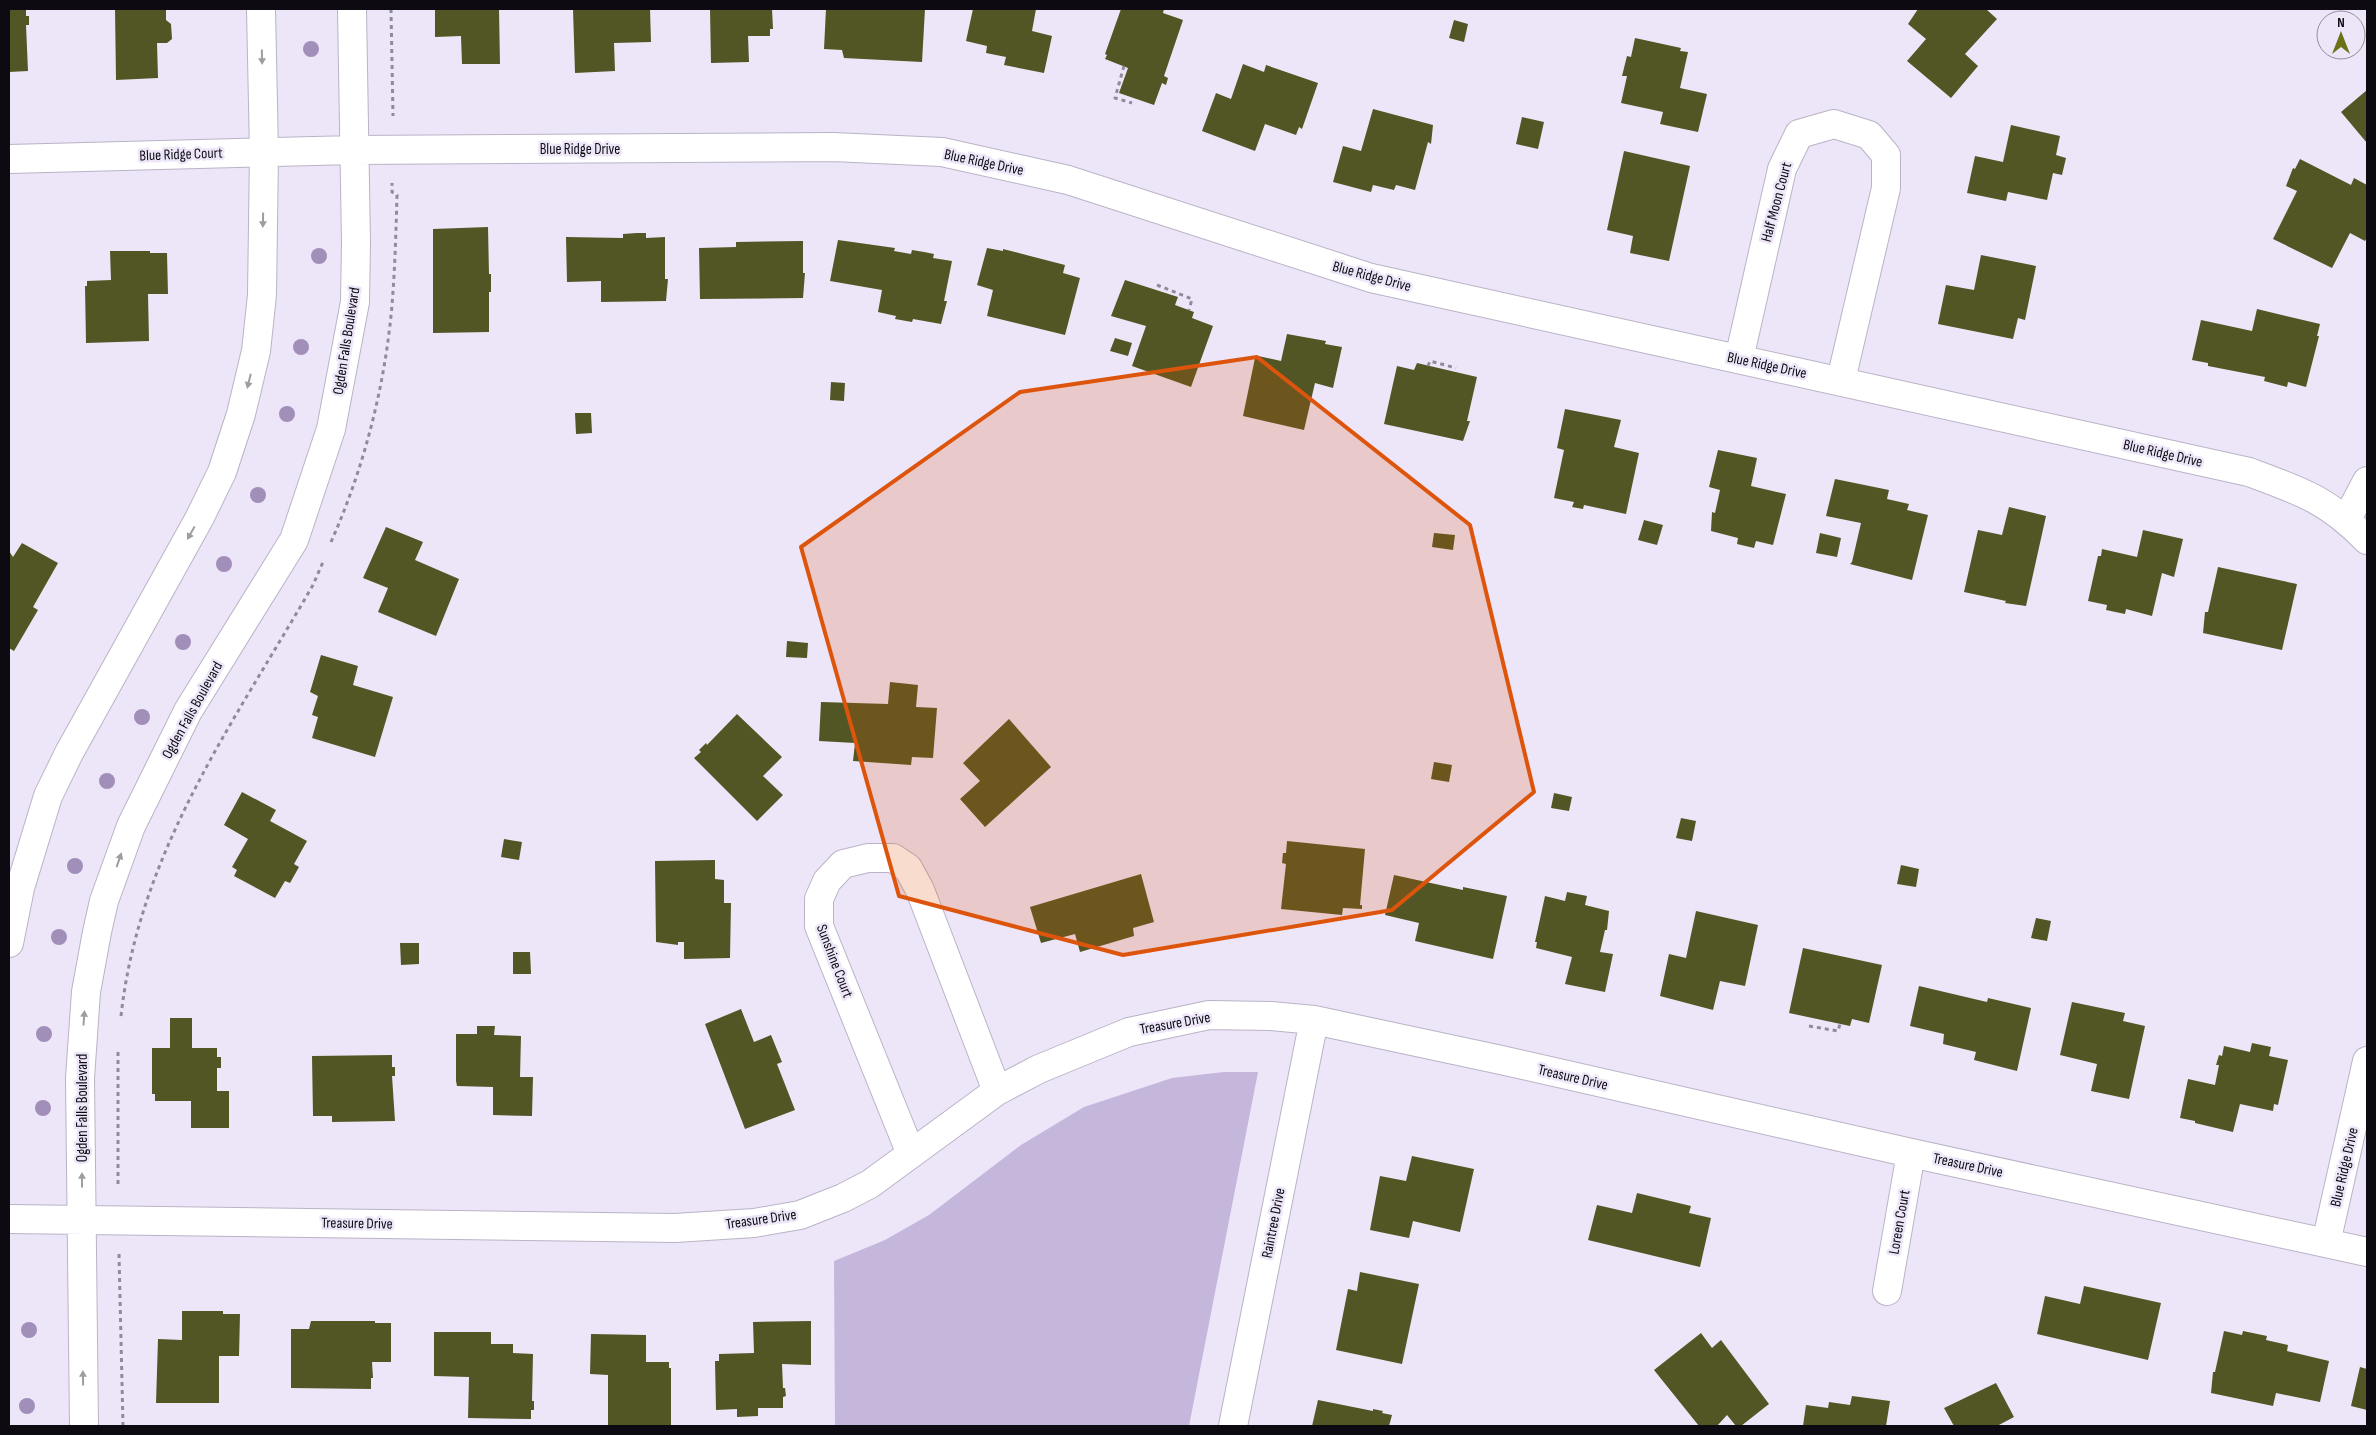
<svg xmlns="http://www.w3.org/2000/svg" width="2376" height="1435" viewBox="0 0 2376 1435" font-family="'Sofia Sans Condensed',sans-serif">
  <rect width="100%" height="100%" fill="#ede6f9"/>
  <path fill="#c5b6dc" d="M1224,1072H1258L1189,1426H835L834,1261L885,1240L929,1215L1021,1145L1084,1107L1172,1078Z"/>
  <path fill="#525624" d="M9,9H26V16H29V25H26L28,71L9,72Z
    M115,9H166V20L171,24L172,39L167,43H157L158,78L116,80Z
    M435,9H499L500,64H462L461,36L435,37Z
    M573,9H650L651,42L614,43L615,71L575,73Z
    M710,9H772L773,29H770V36H748L749,62L711,63Z
    M826,9H925L922,62L844,58L842,50L824,49Z
    M973,9H1036L1032,31L1052,36L1044,73L1004,65L1006,57L986,53L987,46L966,41Z
    M1121,9H1164L1163,13L1183,20L1164,76L1168,78L1166,85L1162,83L1154,105L1119,93L1128,68L1105,59L1107,55L1105,54Z
    M1918,9H1986L1997,19L1965,54L1978,66L1951,98L1907,61L1926,39L1908,24Z
    M1454,20L1468,24L1464,42L1449,38Z
    M1635,38L1681,48L1680,51L1688,52L1680,88L1707,94L1698,132L1660,124L1663,112L1621,103L1627,76H1622L1627,56L1631,57Z
    M1243,64L1264,72L1266,65L1318,83L1302,129L1299,127L1296,135L1265,124L1255,151L1202,131L1216,93L1231,99Z
    M2367,90V143L2341,112Z
    M1373,109L1433,125L1431,144L1428,142L1415,190L1396,185L1394,190L1373,185L1371,192L1333,182L1343,146L1361,151Z
    M1522,117L1544,122L1538,149L1516,144Z
    M2011,125L2060,136L2056,155L2066,158L2062,175L2053,173L2047,200L2008,192L2006,201L1967,193L1975,156L2003,162Z
    M1624,151L1690,166L1669,261L1630,253L1633,236L1607,230Z
    M2300,159L2351,185L2354,178L2367,185V237L2365,241L2350,233L2332,268L2273,239L2297,191L2286,186L2293,168L2295,169Z
    M488,227L489,274H491V292H489V332L433,333V229Z
    M637,233H646V238L665,237V279H668L666,301L601,302V281L567,282L566,237L623,238V234Z
    M838,240L895,248L894,251L911,254L912,250L924,252L934,254L933,258L952,261L944,301H947L941,324L913,319L912,322L895,319L896,316L878,312L882,290L830,281Z
    M803,241V273H805L803,298L700,299L699,248L736,247V242Z
    M987,248L1003,251V249L1065,265L1063,273L1080,278L1065,335L987,316L993,290L977,285Z
    M110,251H150V253H167L168,294H148L149,341L86,343L85,286H87V281L111,280Z
    M1981,255L2036,266L2025,320L2018,318L2013,339L1938,324L1946,285L1974,290Z
    M1125,280L1178,297L1175,305L1194,312L1192,318L1213,326L1191,387L1132,366L1146,326L1111,316Z
    M2257,309L2320,324L2317,336H2319L2306,387L2288,382L2287,387L2264,381L2265,377L2208,366V363L2192,360L2201,320L2252,331Z
    M1287,334L1326,341L1325,344L1342,347L1333,388L1315,383L1304,430L1243,416L1255,358L1258,359V356L1281,361Z
    M1115,338L1132,343L1128,356L1110,351Z
    M1417,363L1477,377L1467,421H1470L1463,441L1384,424L1397,366L1414,370Z
    M831,382L845,383L844,401L830,400Z
    M1565,409L1621,420L1614,447L1639,453L1626,514L1584,505L1583,509L1572,507L1574,502L1554,498L1564,450L1557,448Z
    M575,413H591L592,433L576,434Z
    M1718,450L1757,458L1751,486L1786,494L1773,545L1756,541L1754,548L1737,544L1738,538L1711,531L1712,512L1715,513L1720,490L1709,487Z
    M1835,479L1889,490L1887,499L1909,504L1907,510L1928,515L1912,580L1850,564L1852,562L1861,523L1826,516Z
    M2009,507L2046,516L2026,606L2005,603L2006,601L1964,592L1978,530L2002,535Z
    M1644,520L1663,525L1657,545L1638,540Z
    M386,527L423,542L415,560L459,579L436,636L378,612L388,588L363,578Z
    M2143,530L2183,539L2174,577L2162,573L2152,616L2126,609L2125,614L2106,610L2107,605L2088,601L2098,556H2101L2102,549L2137,557Z
    M1434,533L1455,535L1453,550L1432,547Z
    M1820,533L1841,538L1837,557L1816,553Z
    M22,543L58,563L33,607L38,610L14,651L9,648V551L13,557Z
    M2218,567L2297,584L2282,650L2203,633L2205,612H2208Z
    M787,641L808,643L807,658L786,657Z
    M321,655L358,666L353,685L393,697L375,757L312,738L318,717L312,715L318,696L310,692Z
    M890,682L918,685L916,707L937,708L933,758L912,757L911,765L853,761L855,743L819,741L821,702L888,704Z
    M737,714L782,757L763,776L783,795L757,821L694,758L701,752L699,750L706,743L707,745Z
    M1009,719L1051,767L985,827L960,799L980,781L963,763Z
    M1434,762L1452,765L1449,782L1431,779Z
    M242,792L276,810L270,821L307,841L294,864L299,867L290,883L285,881L275,898L234,876L237,870L232,867L248,839L224,825Z
    M1554,793L1572,797L1569,811L1551,808Z
    M1681,818L1696,821L1692,841L1676,838Z
    M504,839L522,842L519,860L501,857Z
    M1287,841L1365,849L1360,905H1362V909L1343,908L1342,915L1281,909L1286,864L1282,863L1283,853H1286Z
    M715,860V879L724,880V903H731L730,958L684,959V942H678V945L656,942L655,861Z
    M1901,865L1919,869L1916,887L1897,884Z
    M1141,874L1154,922L1133,928L1134,936L1080,952L1075,934L1041,943L1030,907Z
    M1394,875L1463,890V887L1507,896L1493,959L1415,941L1419,923L1385,915Z
    M1567,892L1587,896L1585,905L1609,911L1607,930H1605L1600,952L1613,954L1605,992L1565,984L1572,957L1536,948L1537,942H1535L1545,896L1565,901Z
    M1696,911L1758,925L1745,986L1720,981L1713,1010L1660,996L1669,954L1686,958Z
    M2036,918L2051,921L2047,941L2031,938Z
    M400,943H419V964L401,965Z
    M1803,948L1882,965L1869,1023L1852,1019L1850,1026L1789,1013Z
    M513,952H530L531,974H513Z
    M1919,986L1987,1002L1988,998L2031,1008L2017,1071L1974,1060L1976,1052L1943,1044L1944,1034L1910,1026Z
    M2072,1002L2125,1013L2123,1021L2145,1026L2129,1099L2091,1091L2097,1064L2060,1055Z
    M741,1009L754,1042L771,1035L782,1062L777,1064L795,1110L745,1129L705,1024Z
    M170,1018H192V1048H217V1057H221V1068H217V1091H229V1128H191V1101H155V1094H152V1048H170Z
    M477,1026H495L494,1035L521,1036L520,1077H533L532,1116L493,1115V1087L457,1086L456,1081V1034H477Z
    M2252,1043L2271,1047L2269,1056L2288,1060L2278,1105L2274,1104L2273,1111L2240,1104L2233,1132L2195,1123V1121L2180,1118L2188,1079L2215,1085L2219,1065H2216L2219,1055L2222,1056L2224,1046L2250,1052Z
    M392,1055V1067H395V1076H392L395,1121L332,1122V1116H313L312,1056Z
    M1412,1156L1474,1169L1460,1232L1413,1221L1409,1238L1370,1230L1380,1176L1406,1181Z
    M1637,1193L1691,1206L1689,1213L1711,1218L1700,1267L1588,1240L1597,1205L1632,1213Z
    M1360,1272L1419,1284L1402,1364L1336,1350L1348,1289L1357,1291Z
    M2084,1286L2161,1303L2148,1360L2037,1334L2045,1296L2080,1304Z
    M182,1311H223V1314H240L239,1356H219V1403H156L158,1339L182,1340Z
    M311,1321H375V1323H391V1362H372L373,1378H371V1389L291,1388V1329H309Z
    M811,1321V1365L782,1364L783,1388H785L786,1396L783,1397V1408H758V1416L737,1417V1409L716,1410L715,1361H719V1354L754,1353L753,1322Z
    M2224,1331L2242,1335L2243,1331L2267,1336L2266,1340L2288,1345L2287,1351L2329,1361L2320,1402L2276,1393L2273,1406L2211,1393L2213,1372H2215Z
    M434,1332H491V1344H513V1353L533,1354L532,1401H534V1410H531V1419L468,1418L469,1377L434,1376Z
    M1701,1333L1712,1348L1721,1340L1769,1404L1741,1426H1736L1727,1415L1717,1426H1699L1654,1370Z
    M591,1334L646,1335V1362H669V1368H671V1426L608,1425V1375L590,1374Z
    M2360,1367L2367,1369V1410L2351,1406Z
    M1996,1383L2014,1417L1997,1426H1954L1944,1408Z
    M1852,1396L1890,1401L1886,1426H1803L1806,1405L1828,1408L1829,1402L1850,1405Z
    M1318,1400L1373,1411V1409L1383,1411L1382,1413L1392,1415L1389,1426H1312Z"/>
  <g fill="none" stroke-linecap="round" stroke-linejoin="round">
    <g stroke="#bab3c6" stroke-width="30">
      <path id="street" d="M9,159L354,150L833,147L942,152L1068,180L1371,278L2249,472C2301,491 2328,500 2367,540
        M1739,359L1782,169L1799,134L1834,124L1869,135L1886,155V188L1841,380
        M2347,519L2367,481
        M9,943L20,888L48,796L69,753L199,519L222,472L241,414L256,351L262,295L264,153L261,9
        M911,1154L819,926V899L827,881L843,864L868,858H893L908,868L920,890L997,1091
        M9,1219L675,1228L754,1223L800,1215L843,1198L870,1184L997,1091L1039,1069L1129,1032L1209,1015L1271,1016L1314,1020L1501,1060L1911,1153L2367,1252
        M2326,1243L2367,1061
        M1887,1291L1911,1153
        M84,1426L80,1078L86,992L97,932L104,901L131,826L188,711L294,540L331,429L355,302L356,243L352,9
        M1233,1426L1314,1020"/>
    </g>
    <path stroke="#908b98" stroke-width="3" stroke-dasharray="4 4" stroke-linecap="butt" d="M391,9L393,116
      M1124,66L1115,98L1132,103
      M1157,285L1192,299L1189,310
      M1428,366L1430,361L1456,368
      M331,542C364,468 385,386 392,305C395,268 396,231 397,195L392,192V183
      M121,1016C139,852 233,724 313,585L323,562
      M1809,1026L1838,1031L1840,1024
      M118,1052V1188
      M119,1254L123,1426"/>
    <use href="#street" stroke="#fff" stroke-width="28"/>
  </g>
  <g fill="#a18eb9">
    <circle cx="311" cy="49" r="8"/>
    <circle cx="319" cy="256" r="8"/>
    <circle cx="301" cy="347" r="8"/>
    <circle cx="287" cy="414" r="8"/>
    <circle cx="258" cy="495" r="8"/>
    <circle cx="224" cy="564" r="8"/>
    <circle cx="183" cy="642" r="8"/>
    <circle cx="142" cy="717" r="8"/>
    <circle cx="107" cy="781" r="8"/>
    <circle cx="75" cy="866" r="8"/>
    <circle cx="59" cy="937" r="8"/>
    <circle cx="44" cy="1034" r="8"/>
    <circle cx="43" cy="1108" r="8"/>
    <circle cx="29" cy="1330" r="8"/>
    <circle cx="27" cy="1406" r="8"/>
  </g>
  <defs><path id="oneway-solid" d="M-6-.8H1V-3.2L6.5 0L1 3.2V.8H-6Z" transform="scale(1.25)"/></defs>
  <g fill="#9e9da0">
    <use href="#oneway-solid" transform="translate(262 57) rotate(89)"/>
    <use href="#oneway-solid" transform="translate(263 220) rotate(91)"/>
    <use href="#oneway-solid" transform="translate(249 381) rotate(104)"/>
    <use href="#oneway-solid" transform="translate(191 533) rotate(119)"/>
    <use href="#oneway-solid" transform="translate(119 860) rotate(-71)"/>
    <use href="#oneway-solid" transform="translate(84 1018) rotate(-86)"/>
    <use href="#oneway-solid" transform="translate(82 1180) rotate(-90)"/>
    <use href="#oneway-solid" transform="translate(83 1378) rotate(-91)"/>
  </g>
  <path fill="#dd550c" fill-opacity="0.2" stroke="#dd550c" stroke-width="4" stroke-linejoin="round" d="M1257,357L1470,525L1534,792L1392,910L1123,955L899,896L801,547L1020,392Z"/>
  <g text-anchor="middle" stroke-width="5" stroke-linejoin="round" paint-order="stroke">
    <g font-size="15" fill="#0d0b11" stroke="#ede6f9">
      <text x="580" y="154">Blue Ridge Drive</text>
      <text transform="translate(181 154) rotate(-2)" y="5">Blue Ridge Court</text>
      <text transform="translate(984 162) rotate(12)" y="5">Blue Ridge Drive</text>
      <text transform="translate(1776 202) rotate(-75)" y="5">Half Moon Court</text>
      <text transform="translate(1372 276) rotate(15)" y="5">Blue Ridge Drive</text>
      <text transform="translate(346 341) rotate(-81)" y="5">Ogden Falls Boulevard</text>
      <text transform="translate(1767 365) rotate(12)" y="5">Blue Ridge Drive</text>
      <text transform="translate(2163 453) rotate(13)" y="5">Blue Ridge Drive</text>
      <text transform="translate(192 710) rotate(-61)" y="5">Ogden Falls Boulevard</text>
      <text transform="translate(835 961) rotate(69)" y="5">Sunshine Court</text>
      <text transform="translate(1175 1023) rotate(-10)" y="5">Treasure Drive</text>
      <text transform="translate(1573 1077) rotate(13)" y="5">Treasure Drive</text>
      <text transform="translate(82 1108) rotate(-90)" y="5">Ogden Falls Boulevard</text>
      <text transform="translate(1968 1165) rotate(12)" y="5">Treasure Drive</text>
      <text transform="translate(2344 1167) rotate(-77)" y="5">Blue Ridge Drive</text>
      <text transform="translate(761 1219) rotate(-8)" y="5">Treasure Drive</text>
      <text transform="translate(1899 1222) rotate(-80)" y="5">Loreen Court</text>
      <text transform="translate(357 1223) rotate(1)" y="5">Treasure Drive</text>
      <text transform="translate(1273 1223) rotate(-79)" y="5">Raintree Drive</text>
    </g>
  </g>
  <rect width="2376" height="1435" fill="none" stroke="#0d0b11" stroke-width="20"/>
  <g transform="translate(2341 35)"><circle r="24" fill="#ede6f9" stroke="#938e9c"/>
  <path d="M0-4L9 19L0 12L-9 19Z" fill="#6d7219"/>
  <text y="-8" font-size="14" font-weight="bold" text-anchor="middle" fill="#0d0b11">N</text>
  </g>
</svg>
